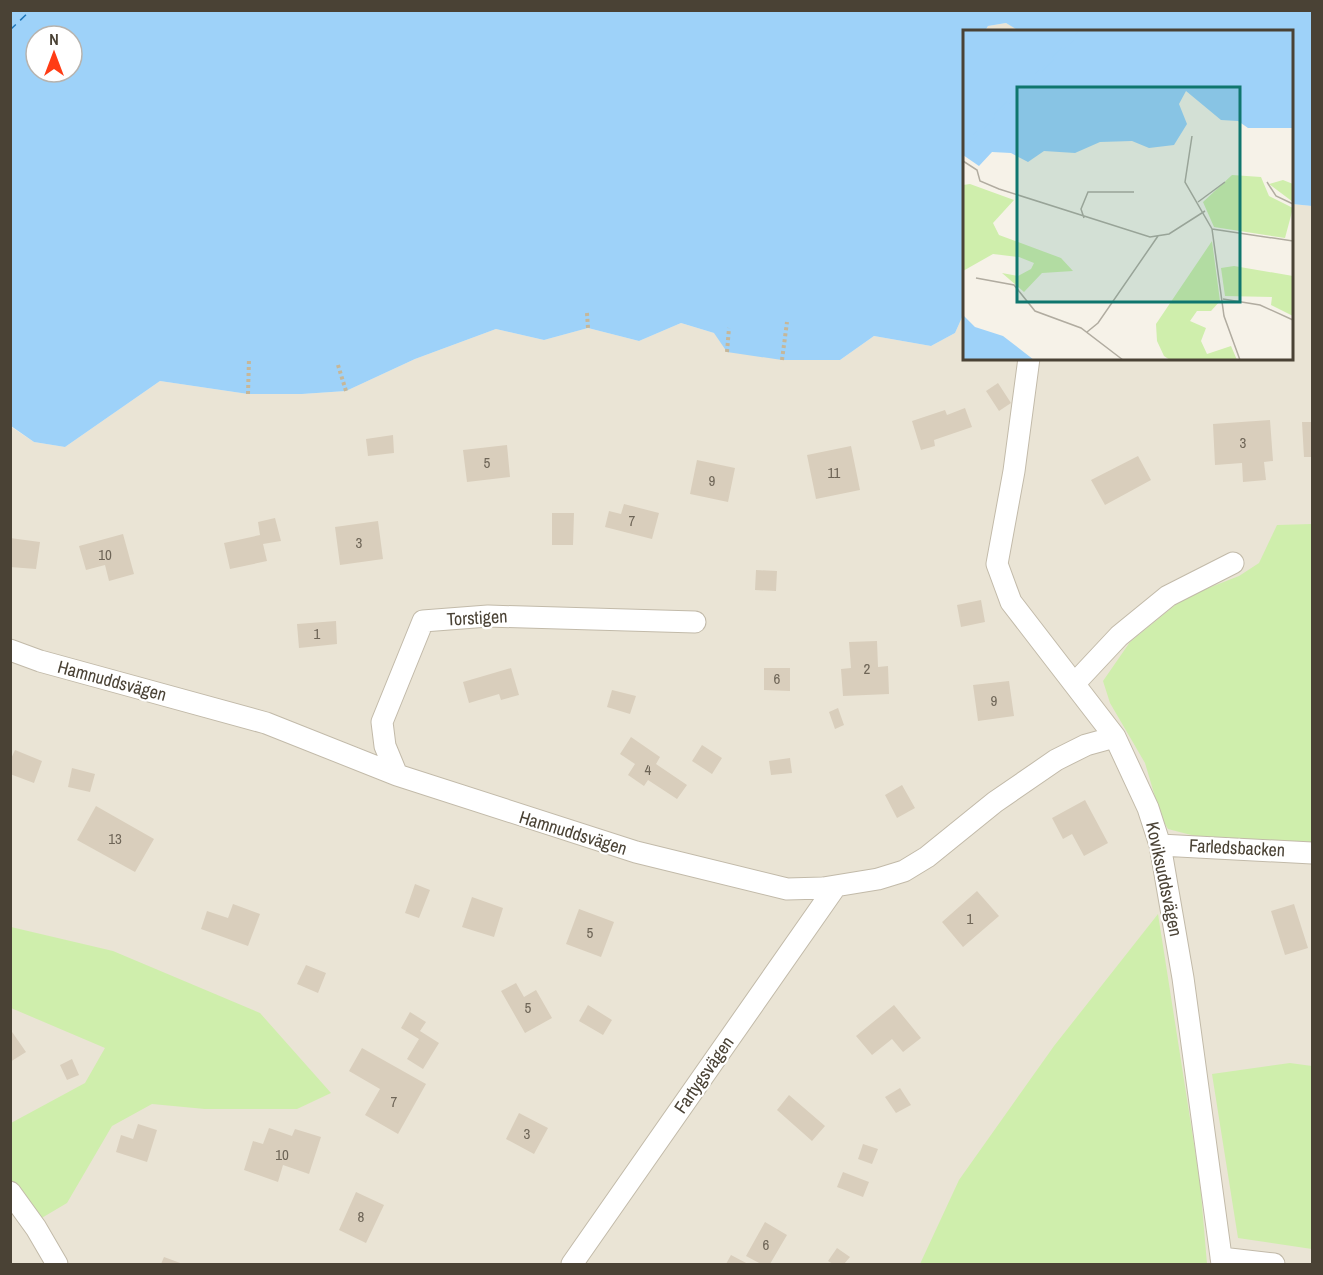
<svg xmlns="http://www.w3.org/2000/svg" width="1323" height="1275" viewBox="0 0 1323 1275" font-family="'Archivo Narrow',sans-serif">
  <rect width="100%" height="100%" fill="#f6f2e8"/>
  <path fill="#eae4d5" d="M1006,23L1021,31L985,32L988,26Z
    M1292,204L1312,206V1264H11L10,426L34,442L65,447L160,381L248,394H302L346,391L415,359L496,329L544,340L588,328L639,341L681,323L714,333L840,360L874,336L931,346L955,333L964,313V358H1292Z"/>
  <path fill="#cfeeac" d="M1312,524V845L1195,836L1168,829L1161,817L1145,763L1110,703L1103,681L1130,642L1185,597L1239,576L1259,563L1277,525Z
    M1158,914L1200,1182L1207,1264H920L959,1180L1054,1046Z
    M11,927L113,951L260,1013L331,1093L297,1109H205L152,1104L112,1126L67,1203L40,1219L11,1184V1123L85,1083L105,1048L11,1008Z
    M1290,1063L1312,1066V1249L1238,1238L1212,1074Z"/>
  <path fill="#9ed2f9" fill-rule="evenodd" d="M11,10L1312,11V206L1292,204V32H1021L1006,23L988,26L985,31L964,32V92L962,102L964,139V313L955,333L931,346L874,336L840,360H782L727,352L714,333L681,323L639,341L588,328L544,340L496,329L415,359L346,391L302,394H248L160,381L65,447L34,442L11,426ZM36,36H72V72H36Z"/>
  <g fill="none" stroke-linecap="round" stroke-linejoin="round">
    <path stroke="#2077ba" stroke-width="1.5" stroke-dasharray="8 6" stroke-linecap="butt" d="M10,30L31,10"/>
  </g>
  <path fill="#d9cebc" d="M998,383L1011,403L999,411L986,391Z
    M965,408L972,427L934,440L935,446L921,450L912,421L945,410L947,415Z
    M1270,420L1273,461L1264,462L1266,480L1243,482L1242,463L1215,465L1213,424Z
    M1302,422H1312V457H1304Z
    M393,435L394,453L368,456L366,439Z
    M507,445L510,477L467,482L463,450Z
    M851,446L860,490L816,499L807,455Z
    M1138,456L1151,480L1105,505L1091,480Z
    M697,460L735,468L728,502L690,494Z
    M624,504L659,513L652,539L605,527L609,511L621,514Z
    M552,513H574L573,545H552Z
    M275,518L281,541L263,544L267,561L230,569L224,543L260,535L258,522Z
    M378,521L383,559L340,565L335,527Z
    M123,534L134,574L109,581L105,565L86,570L79,546Z
    M10,538L40,542L36,569L10,567Z
    M756,570L777,571L776,591L755,590Z
    M981,600L985,622L961,627L957,605Z
    M336,621L337,644L299,648L297,624Z
    M877,641L878,667L888,666L889,694L843,696L841,669L851,668L849,642Z
    M511,668L519,695L501,700L499,694L469,703L463,682Z
    M764,668H790V691L764,690Z
    M1009,681L1014,716L978,721L973,685Z
    M612,690L636,696L630,714L607,707Z
    M838,708L844,725L835,729L829,712Z
    M631,737L660,757L656,764L687,785L677,799L648,780L644,786L628,775L635,764L620,754Z
    M702,745L722,758L712,774L692,761Z
    M15,750L42,761L34,783L10,774V761Z
    M790,758L792,773L771,775L769,761Z
    M72,768L95,774L90,792L68,787Z
    M902,785L915,808L897,818L885,795Z
    M1085,800L1108,843L1084,856L1072,834L1063,839L1052,818Z
    M96,806L154,839L135,872L77,840Z
    M415,884L430,890L419,918L405,913Z
    M977,891L999,916L963,947L942,922Z
    M472,897L503,908L494,937L462,927Z
    M233,904L260,914L248,946L201,929L207,911L228,918Z
    M1294,904L1308,948L1285,955L1271,911Z
    M579,909L614,922L601,957L566,944Z
    M306,965L326,973L318,993L297,984Z
    M516,983L524,997L536,990L552,1018L525,1033L501,991Z
    M588,1005L612,1020L603,1035L579,1021Z
    M894,1005L921,1038L903,1052L892,1039L872,1055L856,1036Z
    M410,1012L426,1022L420,1031L439,1043L423,1069L407,1059L419,1039L401,1028Z
    M10,1029L26,1052L10,1062Z
    M362,1048L426,1084L398,1134L365,1115L380,1089L349,1071Z
    M72,1059L79,1075L67,1080L60,1065Z
    M900,1088L911,1105L896,1113L885,1097Z
    M789,1095L825,1126L812,1141L777,1110Z
    M519,1113L548,1128L534,1154L506,1139Z
    M138,1124L157,1130L147,1162L116,1152L121,1135L133,1139Z
    M269,1128L292,1136L295,1129L321,1137L309,1174L283,1165L278,1182L244,1170L253,1141L263,1144Z
    M863,1144L878,1149L872,1164L858,1159Z
    M843,1172L869,1182L863,1197L837,1187Z
    M356,1192L384,1205L366,1243L339,1230Z
    M765,1222L787,1235L770,1264H761L746,1256Z
    M837,1248L850,1257L844,1264H833L828,1261Z
    M731,1255L748,1264H726Z
    M164,1257L183,1264H161Z"/>
  <g fill="none" stroke-linecap="round" stroke-linejoin="round">
    <g stroke="#c2baa9" stroke-width="23">
      <path id="minor" d="M1029,358L1014,471L997,564L1011,602L1115,737L1148,808L1160,845L1183,978L1222,1264
        M10,650L40,661L266,723L397,775L636,852L787,889L823,888L878,879L904,871L927,857L995,802L1056,760L1086,745L1115,737
        M1075,683L1119,636L1168,596L1233,563
        M397,775L385,746L382,722L423,621L488,616L695,622
        M1160,845L1312,853
        M10,1192L36,1228L57,1264
        M1221,1258L1274,1264
        M572,1264L836,886"/>
    </g>
    <path stroke="#c6b799" stroke-width="4" stroke-dasharray="3 3" stroke-linecap="butt" d="M587,313L588,328
      M727,352L729,328
      M782,360L787,322
      M338,365L346,391
      M248,394L249,359"/>
    <use href="#minor" stroke="#fff" stroke-width="21"/>
  </g>
  <g text-anchor="middle" stroke-width="4.5" stroke-linejoin="round" paint-order="stroke">
    <g font-size="15" fill="#6e6557">
      <text x="1243" y="448">3</text>
      <text x="487" y="468">5</text>
      <text x="834" y="478">11</text>
      <text x="712" y="486">9</text>
      <text x="632" y="526">7</text>
      <text x="359" y="548">3</text>
      <text x="105" y="560">10</text>
      <text x="317" y="639">1</text>
      <text x="867" y="674">2</text>
      <text x="777" y="684">6</text>
      <text x="994" y="706">9</text>
      <text x="648" y="775">4</text>
      <text x="115" y="844">13</text>
      <text x="970" y="924">1</text>
      <text x="590" y="938">5</text>
      <text x="528" y="1013">5</text>
      <text x="394" y="1107">7</text>
      <text x="527" y="1139">3</text>
      <text x="282" y="1160">10</text>
      <text x="361" y="1222">8</text>
      <text x="766" y="1250">6</text>
    </g>
    <g font-size="18" fill="#4a4235" stroke="#fff">
      <text transform="translate(477 618) rotate(-3)" y="6">Torstigen</text>
      <text transform="translate(112 681) rotate(15)" y="6">Hamnuddsvägen</text>
      <text transform="translate(573 833) rotate(17)" y="6">Hamnuddsvägen</text>
      <text transform="translate(1237 848) rotate(3)" y="6">Farledsbacken</text>
      <text transform="translate(1164 879) rotate(78)" y="6">Koviksuddsvägen</text>
      <text transform="translate(704 1075) rotate(-55)" y="6">Fartygsvägen</text>
    </g>
  </g>
  <g transform="translate(963 30)">
    <rect width="330" height="330" fill="#f6f2e8"/>
    <path d="M269,145L298,147L306,166L330,178L322,208L251,197L240,172ZM320,150L330,154V172L306,154ZM7,154L51,170L30,193L36,205L98,228L110,241L79,243L61,262L39,243L55,246L68,239L71,233L56,227L30,224L0,241V155ZM249,211L257,271L248,281H234L227,291L243,298L238,311L244,324L268,316L274,330H207L201,326L194,311L193,294ZM271,236L330,246V286L308,275L309,267L262,266L258,238Z" fill="#cfeeac"/>
    <path d="M0,0H330V98H285L275,91L258,90L223,61L216,74L224,94L211,115L186,118L169,111L137,112L112,123L81,121L65,132L48,123L29,122L16,136L0,125ZM0,285L12,297L40,306L71,330H0Z" fill="#9ed2f9"/>
    <path fill="none" stroke="#9ed2f9" stroke-width="3" d="M0,117L119,0"/>
    <path fill="none" stroke="#b1aca0" stroke-width="1.5" d="M229,106L222,152L249,199L261,286L277,330M0,131L14,140L17,151L36,159L187,207L206,204L242,181M304,152L313,166L330,174M235,172L262,152M121,188L118,179L125,162H171M249,199L330,211M13,248L51,255L72,281L118,298L160,330M260,269L297,275L330,290M124,302L135,293L195,206"/>
    <path fill="#0f766e" fill-opacity="0.15" stroke="#0f766e" stroke-width="3" d="M54,57H277V272H54Z"/>
    <rect width="330" height="330" fill="none" stroke="#4a4235" stroke-width="3"/>
  </g>
  <rect width="1323" height="1275" fill="none" stroke="#4a4235" stroke-width="24"/>
  <g transform="translate(54 54)"><circle r="28" fill="#ffffff" stroke="#b7b3ae" stroke-width="1.5"/>
  <path d="M0-4.5L10 22L0 15L-10 22Z" fill="#ff3c15"/>
  <text y="-9" font-size="16" font-weight="bold" text-anchor="middle" fill="#4a4235">N</text>
  </g>
</svg>
